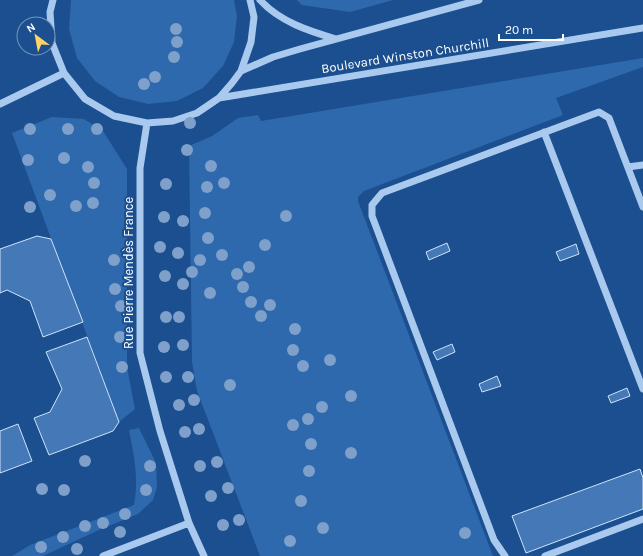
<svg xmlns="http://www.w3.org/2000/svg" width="643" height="556" viewBox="0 0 643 556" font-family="Karla,sans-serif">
  <rect width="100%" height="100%" fill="#1b4f8f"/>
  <path fill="#2e69ad" d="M71,0H234L237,16L234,42L223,66L203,88L177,101L148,104L119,97L95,81L77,58L69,29Z
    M297,0H393L350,12L302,5Z
    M643,58V67L556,98L563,115L364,191L358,197V201L493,556H260L197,391L192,362L189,146L212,136L238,118L258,115L261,121Z
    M52,117L84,119L103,131L127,169V367L135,409L119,422L12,133Z
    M139,428L156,463L157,487L153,500L138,514L99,530L43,556H12L30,545L134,505C139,478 134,456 129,430Z"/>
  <path fill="#4478b7" stroke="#cfe3fa" d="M37,236L51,239L83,322L43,337L30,301L7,290L0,293V249Z
    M447,243L450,251L429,260L426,252Z
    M576,244L579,254L560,261L556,252Z
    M87,337L119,422L113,431L49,455L34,418L50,412L62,389L46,352Z
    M452,344L455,352L437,360L433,352Z
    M497,376L501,386L482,392L479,384Z
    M627,388L630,396L611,403L608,396Z
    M18,424L32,461L0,473V431Z
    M640,469L643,478V509L526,553L512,516Z"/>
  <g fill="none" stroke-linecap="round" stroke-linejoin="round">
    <path stroke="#a9c9ee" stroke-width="7" d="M53,0L50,12L52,43L64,73L85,99L114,116L147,123L173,121L197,113L219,98L232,83L241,71L251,42L254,17L250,0
      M260,0C280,22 309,31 336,39
      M241,71L273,57L300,49L479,0
      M219,98L643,28
      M0,104L64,73
      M147,123L140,168V353L160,431L189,523L204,556
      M544,132L643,389
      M628,167L643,165
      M103,556L189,523
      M505,556L494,540L372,216V205L382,193L599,112L609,118L643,207
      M545,556L643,519"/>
  </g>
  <g fill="#7ea0ca">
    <circle cx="176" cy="29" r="6"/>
    <circle cx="177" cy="42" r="6"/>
    <circle cx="174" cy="57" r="6"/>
    <circle cx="155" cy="77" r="6"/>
    <circle cx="144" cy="84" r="6"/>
    <circle cx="190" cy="123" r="6"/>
    <circle cx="30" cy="129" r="6"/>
    <circle cx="68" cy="129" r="6"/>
    <circle cx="97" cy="129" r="6"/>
    <circle cx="187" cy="150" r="6"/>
    <circle cx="64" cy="158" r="6"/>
    <circle cx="28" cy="160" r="6"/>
    <circle cx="211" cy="166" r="6"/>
    <circle cx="88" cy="167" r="6"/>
    <circle cx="94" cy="183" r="6"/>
    <circle cx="224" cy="183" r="6"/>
    <circle cx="166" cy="184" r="6"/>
    <circle cx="207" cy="187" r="6"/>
    <circle cx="50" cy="195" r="6"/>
    <circle cx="93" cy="203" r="6"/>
    <circle cx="76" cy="206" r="6"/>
    <circle cx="30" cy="207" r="6"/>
    <circle cx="205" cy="213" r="6"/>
    <circle cx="286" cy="216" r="6"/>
    <circle cx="164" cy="217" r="6"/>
    <circle cx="183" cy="221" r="6"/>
    <circle cx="208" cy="238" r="6"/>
    <circle cx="265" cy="245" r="6"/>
    <circle cx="160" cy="247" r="6"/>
    <circle cx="178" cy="253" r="6"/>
    <circle cx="222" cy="255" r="6"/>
    <circle cx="114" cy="260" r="6"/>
    <circle cx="200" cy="260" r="6"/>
    <circle cx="249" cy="267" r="6"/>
    <circle cx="192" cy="272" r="6"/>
    <circle cx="237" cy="274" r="6"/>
    <circle cx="165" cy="276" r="6"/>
    <circle cx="183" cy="284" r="6"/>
    <circle cx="243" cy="287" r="6"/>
    <circle cx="115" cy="289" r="6"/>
    <circle cx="210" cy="293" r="6"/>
    <circle cx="251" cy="302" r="6"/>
    <circle cx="270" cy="305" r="6"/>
    <circle cx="121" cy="306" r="6"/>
    <circle cx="261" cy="316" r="6"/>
    <circle cx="166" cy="317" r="6"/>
    <circle cx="179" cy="317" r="6"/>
    <circle cx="295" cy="329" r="6"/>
    <circle cx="120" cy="337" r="6"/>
    <circle cx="183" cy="345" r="6"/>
    <circle cx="164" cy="347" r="6"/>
    <circle cx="293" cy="350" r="6"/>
    <circle cx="330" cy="360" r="6"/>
    <circle cx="303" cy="366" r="6"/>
    <circle cx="122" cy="367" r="6"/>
    <circle cx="166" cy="377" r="6"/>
    <circle cx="188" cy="377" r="6"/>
    <circle cx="230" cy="385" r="6"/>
    <circle cx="351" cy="396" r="6"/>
    <circle cx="194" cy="400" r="6"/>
    <circle cx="179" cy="405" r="6"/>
    <circle cx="322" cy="407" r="6"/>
    <circle cx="308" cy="419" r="6"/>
    <circle cx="293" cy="425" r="6"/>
    <circle cx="199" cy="429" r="6"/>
    <circle cx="185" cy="432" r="6"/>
    <circle cx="311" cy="444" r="6"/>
    <circle cx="351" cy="453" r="6"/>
    <circle cx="85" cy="461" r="6"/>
    <circle cx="217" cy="462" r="6"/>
    <circle cx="150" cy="466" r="6"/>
    <circle cx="200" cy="466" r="6"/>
    <circle cx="309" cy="471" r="6"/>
    <circle cx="228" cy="488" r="6"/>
    <circle cx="42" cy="489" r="6"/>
    <circle cx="64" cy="490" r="6"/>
    <circle cx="146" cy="490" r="6"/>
    <circle cx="211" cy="496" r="6"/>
    <circle cx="301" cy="501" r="6"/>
    <circle cx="125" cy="514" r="6"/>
    <circle cx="239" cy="520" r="6"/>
    <circle cx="103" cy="523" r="6"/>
    <circle cx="223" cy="525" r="6"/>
    <circle cx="85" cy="526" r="6"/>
    <circle cx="323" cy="528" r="6"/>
    <circle cx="120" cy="532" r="6"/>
    <circle cx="465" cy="533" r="6"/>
    <circle cx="63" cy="537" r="6"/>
    <circle cx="290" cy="541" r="6"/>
    <circle cx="41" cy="547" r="6"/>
    <circle cx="77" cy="549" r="6"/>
  </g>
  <g text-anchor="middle" stroke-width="4" stroke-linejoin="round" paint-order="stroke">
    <g font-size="13" fill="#fff" stroke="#1b4f8f">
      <text transform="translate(405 55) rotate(-9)" y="5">Boulevard Winston Churchill</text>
      <text transform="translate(128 273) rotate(-90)" y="5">Rue Pierre Mendès France</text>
    </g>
  </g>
  <g transform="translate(36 36) rotate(328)"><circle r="19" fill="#1b4f8f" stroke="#7695bc"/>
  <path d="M0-3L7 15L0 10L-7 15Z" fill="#ffd166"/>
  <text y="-6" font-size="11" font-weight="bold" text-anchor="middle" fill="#ffffff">N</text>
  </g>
  <path d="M499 34v6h64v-6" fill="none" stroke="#ffffff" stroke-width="2"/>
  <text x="505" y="34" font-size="12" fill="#ffffff" stroke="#1b4f8f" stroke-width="3" paint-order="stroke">20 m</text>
</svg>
